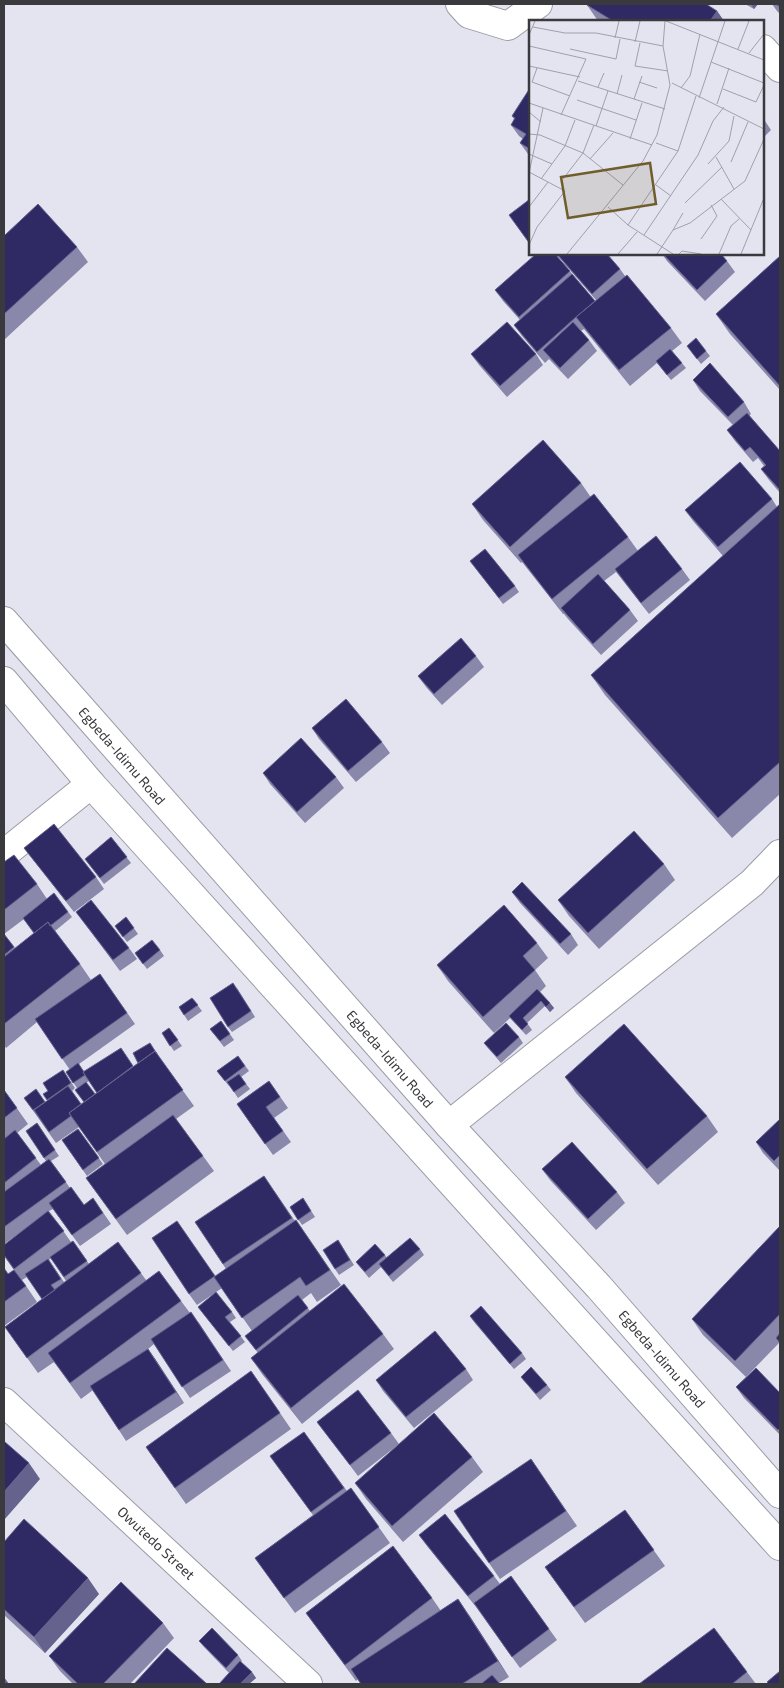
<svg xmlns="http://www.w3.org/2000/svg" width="784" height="1688" viewBox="0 0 784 1688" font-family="'Exo 2',sans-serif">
  <rect width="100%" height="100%" fill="#e3e4f0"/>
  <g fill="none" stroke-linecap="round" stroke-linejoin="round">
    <g stroke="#9b9ba6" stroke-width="30">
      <path id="minor" d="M460,4L469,14L508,26L538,4
        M763,49L780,68
        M4,854L91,784
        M449,1125L752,883L780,854
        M4,1402L308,1684"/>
    </g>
    <g stroke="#9b9ba6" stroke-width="30">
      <path id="major" d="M4,621L449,1125L599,1287L780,1494
        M4,681L91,784L780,1546"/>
    </g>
    <use href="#minor" stroke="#fff" stroke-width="28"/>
    <use href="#major" stroke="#fff" stroke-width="28"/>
  </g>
  <path fill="#8987aa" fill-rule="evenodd" d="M745,4H758L754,9Z
    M772,4H780V14L777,11Z
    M587,5L717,11L724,21H598Z
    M530,88V155L528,154L520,143L523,139L519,136L511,125L514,119L512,116Z
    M763,118L771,130L763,138Z
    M4,236L77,247L88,262L4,340Z
    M556,254H607L620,269L625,276L671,328L682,343L672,351L686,368L671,380L657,363L630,386L584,329L581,331L589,340L597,351L568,379L549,359L545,363L522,336L514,325L520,320L503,301L495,290L570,271L576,279L595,301L596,300Z
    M662,254H721L727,261L735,272L705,301L667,261Z
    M780,256V390L730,334L716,314Z
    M687,346L706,351L710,356L701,364Z
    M471,354H536L543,365L507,397L479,365Z
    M693,380L744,402L751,414L749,416L780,451V493L769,480L761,469L764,466L758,458L753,462L735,441L727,430L733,425L700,391Z
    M581,483L590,496L628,537L638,551L682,569L690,580L649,614L616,572L604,581L630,610L638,621L601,655L568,619L564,614H563L522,562L521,563L483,520L472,504Z
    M772,499L777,507L780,504V794L732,838L605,695L591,675L723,556L693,521L685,510Z
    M470,561L515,586L519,592L503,604Z
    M476,656L484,667L442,705L426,687L418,676Z
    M312,728L382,742L390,753L356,782L319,739Z
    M263,773L336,777L344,788L305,823L270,784Z
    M111,837L131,863L104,884L85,859Z
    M24,848L96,877L104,889L74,912Z
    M4,862L37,884L47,899L54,893L72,917L55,931L80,964L91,980L100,974L135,1024L79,1064L84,1072L134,1066L138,1063L150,1043L160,1059L194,1106L176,1119L214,1171L127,1235L86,1178L105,1164L79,1127L56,1143L24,1098L45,1102L47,1101L48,1091L63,1070L75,1088L72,1091L81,1104L84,1102L77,1088L66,1072L70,1070L37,1022L6,1048L4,1045ZM24,919L34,933L15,948L4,934ZM89,1081L97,1093L95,1094L86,1083Z
    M664,864L675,880L599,949L569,916L558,900Z
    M512,892L571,934L578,945L568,955L520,903Z
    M76,912L129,948L137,959L120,971Z
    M126,917L138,934L127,942L115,926Z
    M537,943L548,958L535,970L546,986L540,992L554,1008L550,1012L545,1006L527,1023L532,1030L526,1035L510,1018L494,1033L448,981L437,965Z
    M160,950L164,956L147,969L135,953Z
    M237,988L255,1017L232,1032L228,1027Z
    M192,998L202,1011L188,1021L179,1007Z
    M221,1021L234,1040L224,1047L210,1029Z
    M169,1028L182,1046L174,1051L162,1033Z
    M519,1037L523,1043L501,1063L488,1048L484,1043Z
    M238,1056L249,1071L241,1077L250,1089L238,1098L230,1086H229L217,1071Z
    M565,1077L707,1116L718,1132L658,1185L576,1093Z
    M269,1081L288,1108L274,1118L291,1142L273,1155L237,1104Z
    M4,1090L28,1124L17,1133L41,1165L46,1161L26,1131L37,1123L59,1156L51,1161L70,1188L84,1205L93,1198L111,1224L80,1246L53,1209L49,1211L71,1242L73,1241L89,1264L118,1242L146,1280L181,1301L190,1313L199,1323L231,1371L190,1398L154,1344L148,1349L184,1403L126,1441L93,1390L81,1399L54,1362L38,1373L5,1327L42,1299L27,1277L22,1280L37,1302L4,1326V1268L8,1274L14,1270L4,1256V1245L25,1229L4,1244ZM51,1258L66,1281L64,1282L49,1260Z
    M780,1119V1171L763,1153L756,1142Z
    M78,1129L103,1164L87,1176L62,1140Z
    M542,1169L617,1192L625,1203L596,1230L550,1180Z
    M275,1192L295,1221L296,1220L341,1285L317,1302L311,1293L302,1300L310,1311L383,1334L394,1349L302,1424L262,1374L251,1358L258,1353L245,1336L252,1331L222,1288L197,1305L189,1294L226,1269L195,1222Z
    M303,1198L315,1217L302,1225L290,1207Z
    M780,1228V1345L779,1343L746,1377L703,1335L692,1319Z
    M338,1240L354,1265L339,1275L335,1269Z
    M420,1249L424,1255L393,1282L381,1267L369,1278L356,1262L385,1255L387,1258Z
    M202,1312H232L236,1318L230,1322L245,1342L233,1351Z
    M470,1316L522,1353L526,1359L514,1369L474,1322Z
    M466,1369L473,1380L414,1428L383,1391L376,1380Z
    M251,1371L291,1429L186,1504L146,1447Z
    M521,1377L547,1385L551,1390L540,1400L525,1382Z
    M736,1387L780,1393V1435L744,1398Z
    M317,1422L391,1433L399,1444L358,1476Z
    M304,1432L347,1491L351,1488L390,1543L295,1613L255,1558L313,1515L270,1456Z
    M472,1457L483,1472L403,1542L366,1499L355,1483Z
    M531,1459L577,1526L500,1579L489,1563Z
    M625,1510L665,1566L585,1623L545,1567Z
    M419,1535L494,1576L500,1584L511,1576L557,1640L520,1668L476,1607L427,1546Z
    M4,1542L99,1594L45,1653L4,1615Z
    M432,1598L441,1611L469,1615L509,1677L499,1683L500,1684H361L358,1679L356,1681L306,1613Z
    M163,1623L174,1638L130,1684H73L60,1671L49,1656Z
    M199,1641L238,1655L242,1661L241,1662L256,1678L249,1684H219L229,1673L203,1646Z
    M747,1672L756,1684H639Z"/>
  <path fill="#65628d" d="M751,4H758L754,9Z
    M717,11L724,21H710Z
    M550,1003L554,1008L550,1012L546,1007Z
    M148,1349L156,1360L184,1403L176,1392Z
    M29,1463L40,1479L4,1520V1492Z
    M88,1578L99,1594L45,1653L34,1637Z
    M458,1599L469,1615L509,1677L498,1661Z
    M252,1672L256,1678L249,1684H240Z
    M4,1677L9,1684H4Z"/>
  <path fill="#2f2a63" stroke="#65628d" d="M588,4H706L717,11L710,21H613L587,5Z
    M776,4H780V7Z
    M530,88V149L520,143L526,134L511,125L515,118L512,116Z
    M530,199V244L509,215Z
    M38,204L77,247L4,314V236Z
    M536,254H555L570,271L519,317L495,290Z
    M557,254H607L620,269L592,294Z
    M663,254H721L727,261L697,290Z
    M780,256V386L716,314Z
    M572,274L595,301L576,317L537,352L514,325Z
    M627,275L671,328L619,370L576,317Z
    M507,322L536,354L500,386L471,354Z
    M573,322L589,340L560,368L543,350Z
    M696,338L706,351L697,359L687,346Z
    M670,349L682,363L667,375L656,361Z
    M710,363L744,402L728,417L693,380Z
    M747,413L780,451V490L761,469L766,465L750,447L745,451L727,430Z
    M543,440L581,483L510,547L472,504Z
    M740,462L772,499L718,547L685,510Z
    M594,494L628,537L552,599L518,555Z
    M780,504V762L718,818L591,675Z
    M656,536L682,569L641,603L615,569Z
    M485,549L515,586L499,598L470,561Z
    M598,574L630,610L593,644L561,608Z
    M461,638L476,656L434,694L418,676Z
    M346,699L382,742L348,771L312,728Z
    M301,738L336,777L297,812L263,773Z
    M54,824L96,877L66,901L24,848Z
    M634,831L664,864L588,933L558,900Z
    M111,837L127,857L100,878L85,859Z
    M14,855L37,884L4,910V862Z
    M522,882L571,934L560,944L512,892Z
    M54,893L68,912L50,926L48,922L34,933L23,918Z
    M91,900L129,948L113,960L76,912Z
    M504,905L537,943L523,956L535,970L483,1017L437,965Z
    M126,917L134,928L123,937L115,926Z
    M48,922L80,964L4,1024V957Z
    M4,934L14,947L4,955Z
    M152,940L160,950L143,964L135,953Z
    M100,974L127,1013L62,1059L35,1019Z
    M233,983L251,1011L228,1027L210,998Z
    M537,989L550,1003L546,1007L541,1001L523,1018L528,1024L522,1030L509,1016Z
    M192,998L198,1005L184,1015L179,1007Z
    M221,1021L230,1034L220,1041L210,1029Z
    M506,1023L519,1037L497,1057L484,1043Z
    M624,1024L707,1116L647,1169L565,1077Z
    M169,1028L178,1040L170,1046L162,1033Z
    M150,1043L157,1054L155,1051L138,1063L133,1053Z
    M121,1048L133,1066L97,1093L83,1072Z
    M155,1051L183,1090L97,1152L69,1113Z
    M238,1056L245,1066L225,1081L217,1071Z
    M78,1063L84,1072H83L85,1075L73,1083L66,1072Z
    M63,1070L71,1083L47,1100L43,1094L48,1091L43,1083Z
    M239,1074L246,1084L234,1092L227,1082Z
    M269,1081L280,1097L266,1107L283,1131L265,1144L237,1104Z
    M86,1082L95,1094L84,1102L75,1090Z
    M68,1086L81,1104L69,1113L71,1116L49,1132L34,1110Z
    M36,1089L45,1102L33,1110L24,1098Z
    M4,1090L17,1108L4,1118Z
    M173,1115L203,1156L116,1219L86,1178Z
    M780,1119V1155L774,1161L756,1142Z
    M37,1123L55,1150L44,1158L26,1131Z
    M78,1129L99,1158L83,1170L62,1140Z
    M15,1130L36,1158L4,1183V1139Z
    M572,1142L617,1192L588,1219L542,1169Z
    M49,1159L66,1182L4,1227V1192Z
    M264,1176L292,1218L223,1264L195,1222Z
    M71,1187L84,1205L93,1198L103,1213L72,1235L49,1203Z
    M303,1198L311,1211L298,1220L290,1207Z
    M48,1211L64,1231L14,1269L4,1255V1245Z
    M296,1220L330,1270L306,1286L300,1277L242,1318L214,1277Z
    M177,1221L215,1276L189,1294L152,1238Z
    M779,1227L780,1228V1314L735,1361L692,1319Z
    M410,1238L420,1249L389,1276L379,1264Z
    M338,1240L350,1260L335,1269L323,1250Z
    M73,1241L87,1261L64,1277L50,1257Z
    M118,1242L141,1273L27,1358L5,1327Z
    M375,1244L385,1255L365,1272L356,1262Z
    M48,1259L61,1279L51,1285L55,1290L42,1299L25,1274Z
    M4,1268L8,1274L14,1270L26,1286L4,1302Z
    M159,1271L181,1301L70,1383L48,1353Z
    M344,1284L383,1334L291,1408L251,1358Z
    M216,1292L232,1312L225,1317L241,1336L229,1346L198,1307Z
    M298,1295L308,1308L256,1350L245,1336Z
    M481,1306L522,1353L510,1364L470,1316Z
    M191,1312L223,1360L182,1387L151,1339Z
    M435,1331L466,1369L406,1417L376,1380Z
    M780,1333V1343L776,1338Z
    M148,1349L176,1392L119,1430L90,1386Z
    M531,1367L547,1385L536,1394L521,1377Z
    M756,1368L780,1393V1428L778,1430L736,1387Z
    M251,1371L280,1413L175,1488L146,1447Z
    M358,1390L391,1433L350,1465L317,1422Z
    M434,1413L472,1457L392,1526L355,1483Z
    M304,1432L344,1488L311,1512L270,1456Z
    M5,1442L29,1463L4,1492V1444Z
    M531,1459L566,1511L489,1563L454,1511Z
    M351,1488L379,1527L284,1598L255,1558Z
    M625,1510L654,1550L574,1607L545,1567Z
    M445,1514L494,1576L468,1596L419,1535Z
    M24,1519L88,1578L34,1637L4,1609V1542Z
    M393,1546L432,1598L345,1665L306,1613Z
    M511,1576L549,1629L512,1657L474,1603Z
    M121,1582L163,1623L103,1684H78L49,1656Z
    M458,1599L498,1661L462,1684H361L351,1669Z
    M212,1628L238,1655L226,1668L199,1641Z
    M714,1628L747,1672L732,1684H639Z
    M167,1648L207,1684H134Z
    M240,1661L252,1672L240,1684H219Z
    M780,1671V1684H769L767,1682Z
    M492,1675L500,1684H481Z"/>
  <g text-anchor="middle" stroke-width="5" stroke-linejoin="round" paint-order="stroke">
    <g font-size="14" fill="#3a3a3e" stroke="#fff">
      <text transform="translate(122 756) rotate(49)" y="5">Egbeda-Idimu Road</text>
      <text transform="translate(390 1059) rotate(49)" y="5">Egbeda-Idimu Road</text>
      <text transform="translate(662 1359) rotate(49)" y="5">Egbeda-Idimu Road</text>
      <text transform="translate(156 1543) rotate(43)" y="5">Owutedo Street</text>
    </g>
  </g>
  <g transform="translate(529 20)">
    <rect width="235" height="235" fill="#e3e4f0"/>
    <path fill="none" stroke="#9fa0a9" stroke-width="1" d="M137,1L235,40M4,7L36,13H67L134,26M0,15L6,1M86,18L90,1M106,22L111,1M111,23L106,46L139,51M0,26L57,39L32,95M41,29L87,39L91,19M209,29L220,1M220,33L235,14M182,42L235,63M0,46L51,57M8,48L3,62L41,76M49,61L136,89M110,62L128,68M143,63L235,109M69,67L75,53M152,68L161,56L171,14M194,69L227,82L235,65M88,74L93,55M170,78L196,1M105,79L113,56M48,80L107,100M0,83L123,125M188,84L200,48M0,92L12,102M67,106L79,71M0,114L11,115L54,133L94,165M101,119L113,83M127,123L149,131M0,134L23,144M187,137L205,169M61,139L84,113M202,142L219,102M179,144L200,121L205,96M0,153L14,88M12,159L36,126L46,100M34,159L54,133L65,105M127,165L142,176M192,179L222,210M156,183L193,147M0,187L19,162M79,187L99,205L144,234M99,205L149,131L167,76M144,210L154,193M115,215L169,135L184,101L195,87M172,219L188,196L182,185M0,225L8,207L36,171L0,152M38,234L114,141L128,115L141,65L134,26L136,1M89,234L108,212M128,234L144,210L161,203L216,161L235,119M150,234L153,231L172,234M190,234L202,206L210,199M212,234L235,178"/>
    <path fill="#6f5e2c" fill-opacity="0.15" stroke="#6f5e2c" stroke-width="2.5" d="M121,143L127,184L39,198L32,157Z"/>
    <rect width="235" height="235" fill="none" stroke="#3a3a3e" stroke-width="2.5"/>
  </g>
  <rect width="784" height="1688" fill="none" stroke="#3a3a3e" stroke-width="10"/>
</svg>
